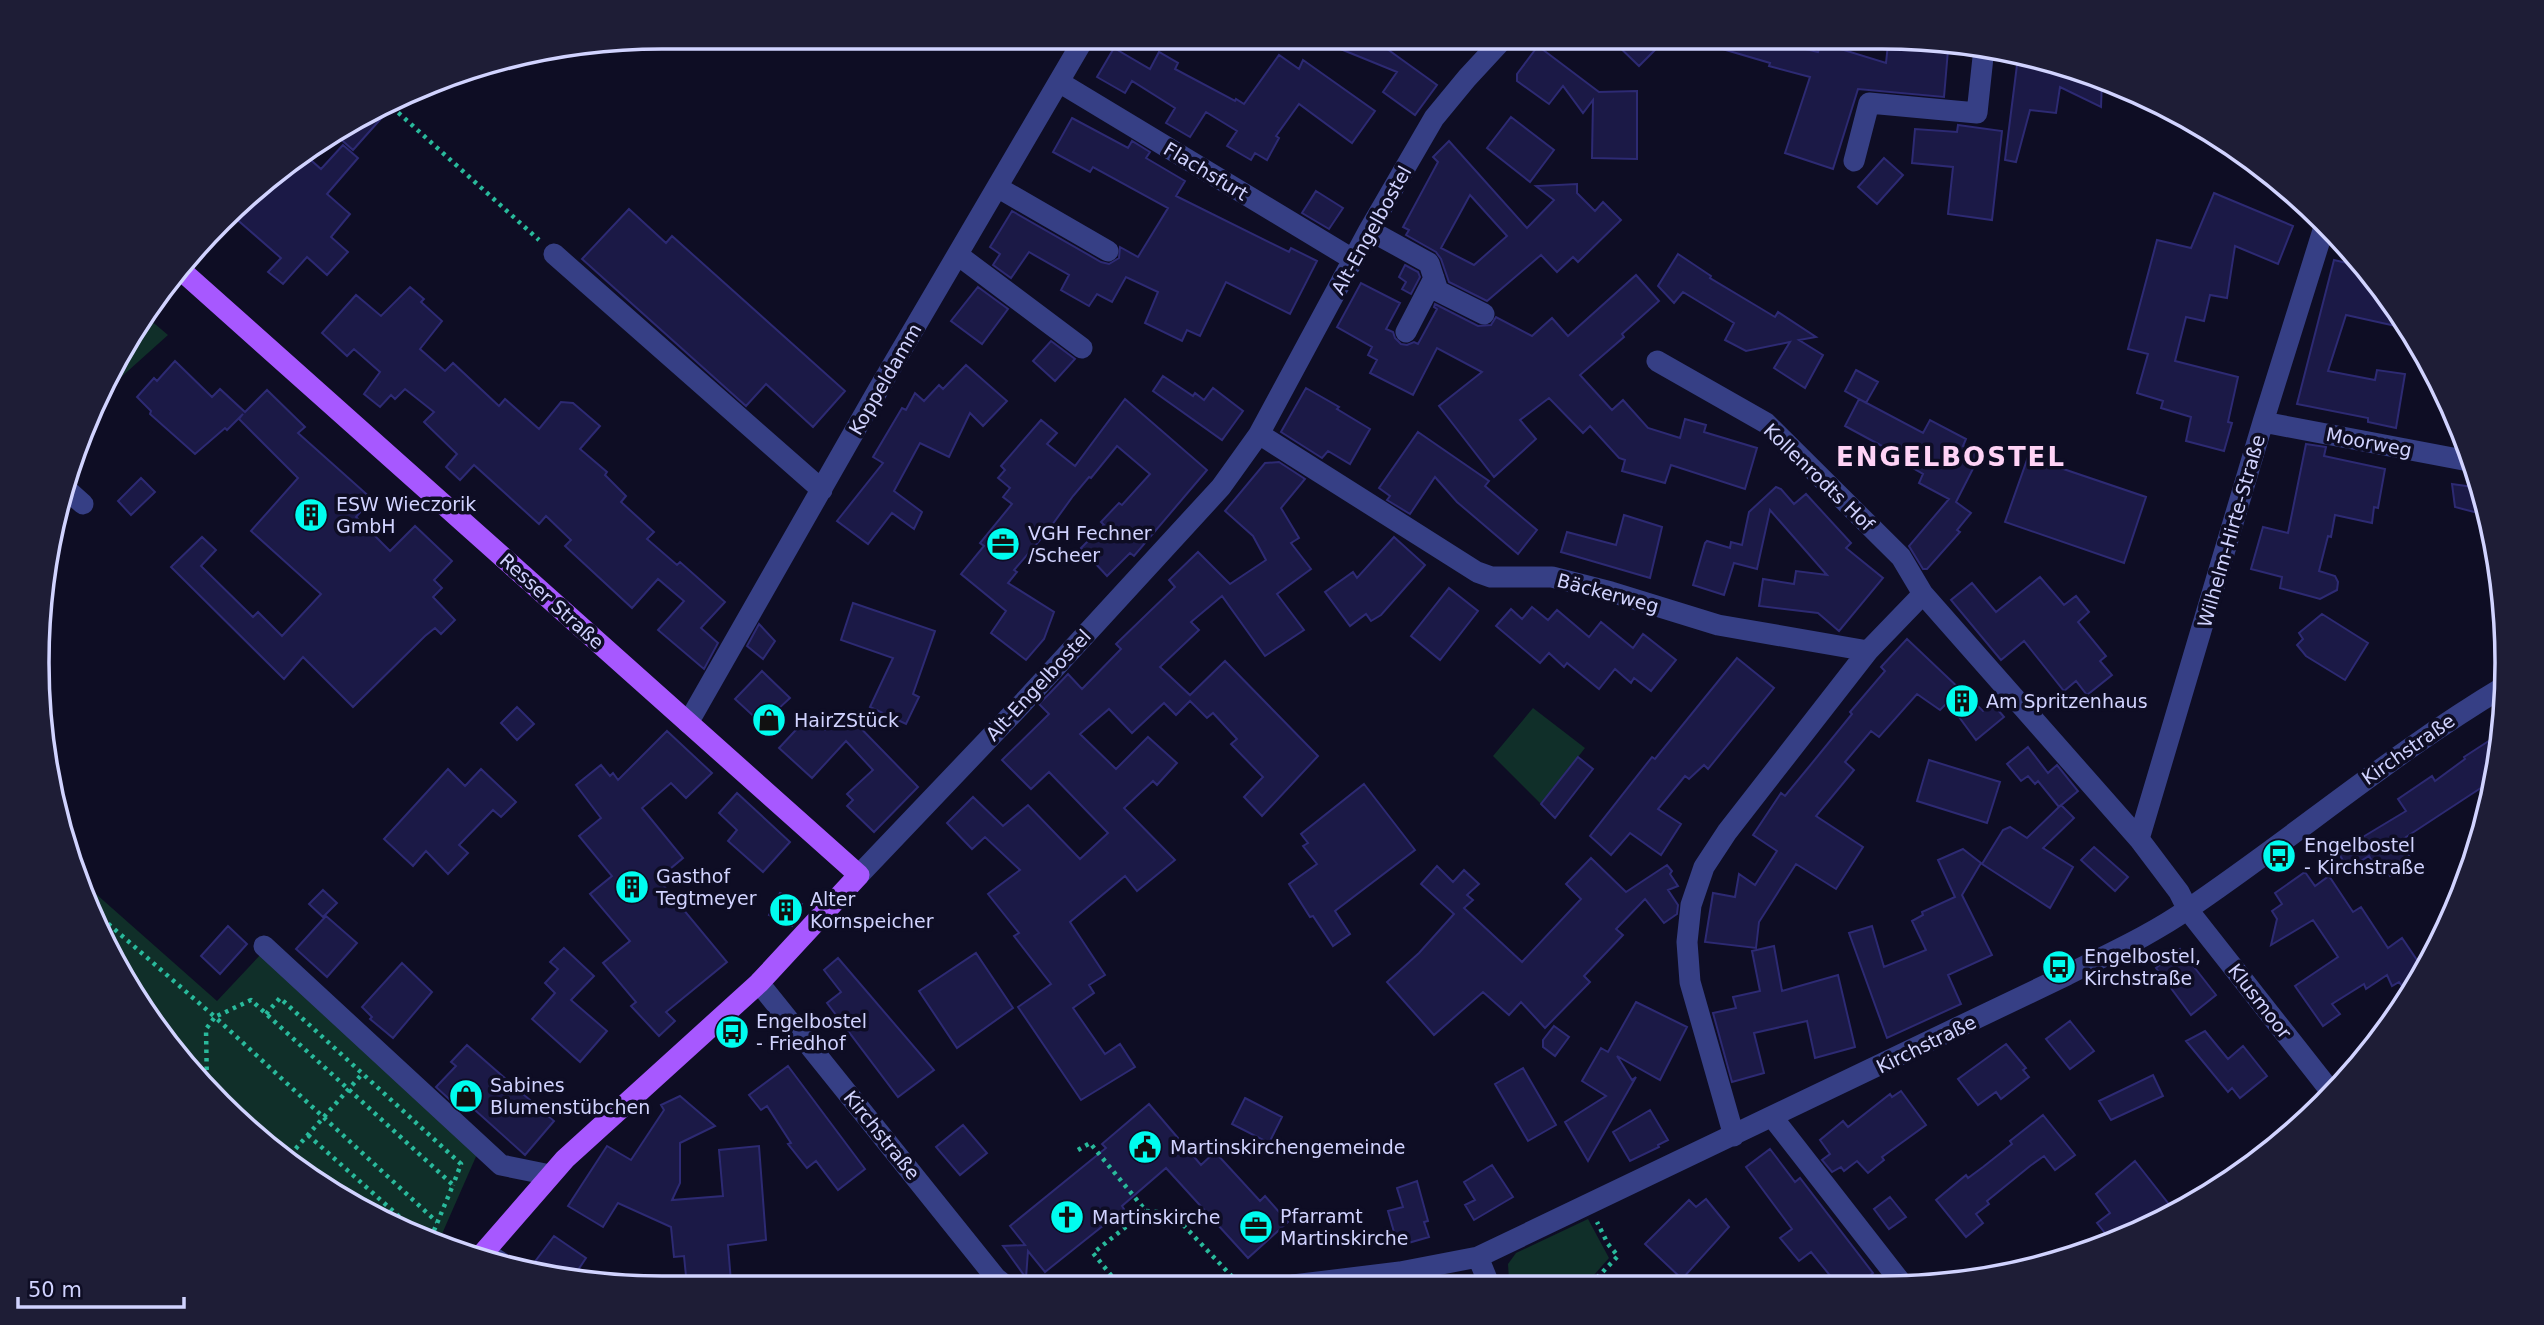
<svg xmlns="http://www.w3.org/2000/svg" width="2544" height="1325" viewBox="0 0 2544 1325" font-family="'DejaVu Sans',sans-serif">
  <rect width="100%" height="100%" fill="#0e0d24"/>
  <path fill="#102f29" d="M143,314L168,335L109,388L142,315Z
    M1533,708L1585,748L1541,804L1493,756Z
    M78,878L217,1001L263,952L478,1152L438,1243L385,1224L220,1105L101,939Z
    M1588,1219L1609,1258L1586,1284H1540L1533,1280L1528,1284H1513L1509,1280L1508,1264L1516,1253Z"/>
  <path fill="#1b1946" stroke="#2d2a73" stroke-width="2" fill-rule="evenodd" d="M1311,37L1387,38L1383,46L1437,85L1415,115L1383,92L1397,72Z
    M1610,38H1667L1639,66Z
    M1703,38H1777L1776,42L1818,52L1821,43L1886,63L1888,44L1948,50L1944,97L1858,89L1833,169L1785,153L1810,77L1769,66L1770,63L1702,43Z
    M1538,46L1599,92L1637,91V159L1592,158L1593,100L1583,113L1563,86L1549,104L1517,81V74Z
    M1114,48L1150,69L1159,52L1178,63L1175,69L1235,101L1236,99L1244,104L1279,55L1299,69L1303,60L1375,111L1352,143L1299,104L1276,136L1279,138L1267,160L1255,153L1251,160L1227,146L1237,131L1206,112L1190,137L1166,123L1175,108L1132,81L1125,93L1097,77Z
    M2018,57L2063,65L2062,75L2102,80L2101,107L2060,87L2056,113L2030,110L2016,162L2005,160Z
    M384,111L386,113L353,150L337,136Z
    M1511,117L1554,150L1530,182L1487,148Z
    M1072,118L1128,148L1132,141L1150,152L1146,158L1185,181L1176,196L1289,252L1291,248L1317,261L1290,314L1226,282L1200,336L1187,330L1182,341L1145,323L1158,292L1126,277L1112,302L1097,294L1089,306L1061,290L1069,275L1029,252L1011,278L993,265L1000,254L990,247L1012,211L1101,262L1109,264L1119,258L1120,247L1138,257L1168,208L1093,167L1090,172L1053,152Z
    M1958,125L2002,131L1992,220L1948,214L1953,167L1912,163L1915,129L1957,132Z
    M1449,141L1527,228L1554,200L1536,186L1577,184V193L1595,211L1603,202L1621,220L1578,262L1573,257L1557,272L1541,255L1487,301L1449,282L1441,259L1436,252L1406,235L1409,230L1403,227L1438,162L1433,157ZM1470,195L1507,236L1474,265L1441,248Z
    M343,145L358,158L327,194L350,214L331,237L348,252L327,275L307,257L283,284L268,272L281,258L234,217L271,177L277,181L297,158L304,154L321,169Z
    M1884,158L1903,175L1877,204L1858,187Z
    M1316,191L1343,208L1329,229L1302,213Z
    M2214,193L2293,226L2278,264L2235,246L2227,298L2210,295L2204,321L2186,317L2175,361L2238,377L2228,422L2232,423L2224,451L2186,441L2191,417L2161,408L2163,401L2137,393L2148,354L2128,349L2157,240L2191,248Z
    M629,209L666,243L672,236L845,391L813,427L766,384L746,406L582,259Z
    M1678,254L1711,276L1710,278L1775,317L1778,312L1816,337L1799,340L1823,355L1805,388L1774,368L1790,342L1746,351L1725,340L1734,323L1683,292L1674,303L1658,286Z
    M2334,260L2364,267L2409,329L2346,315L2328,371L2375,380L2377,370L2405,374L2396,428L2368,422V418L2297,404Z
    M1405,265L1418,272L1420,277L1411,294L1402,289L1406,282L1399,277Z
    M1636,275L1659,301L1622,334L1624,337L1580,375L1612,410L1623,400L1648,428L1680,438L1685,419L1706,425L1704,432L1757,448L1745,489L1671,465L1665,483L1622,471L1625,460L1619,458L1590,426L1583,433L1549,398L1520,420L1536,439L1494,477L1439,406L1482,372L1437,348L1413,395L1370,373L1377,360L1368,355L1372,347L1337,327L1361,283L1400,303L1386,329L1393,332L1395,338L1401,344L1407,345L1414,342L1418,344L1437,309L1434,307L1435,304L1478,326L1491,325L1496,317L1532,336L1552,318L1568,336Z
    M410,287L424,299L421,302L442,321L420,349L445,371L453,363L499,406L505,399L539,429L561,402L573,403L600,426L580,449L607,472L605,475L626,496L621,502L654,532L647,539L677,565L680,562L725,602L701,628L718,643L704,669L658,630L684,601L658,579L632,608L565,546L571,540L546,516L539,524L474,465L460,480L446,467L457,454L424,422L434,412L405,389L395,399L391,395L380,407L364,394L380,372L354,349L347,356L322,333L356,295L381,316Z
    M978,287L1008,309L982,344L951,321Z
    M1051,341L1075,359L1055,381L1033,361Z
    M175,361L212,397L220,389L245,412L267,390L305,427L298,433L372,499L356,517L390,551L415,526L452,561L434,580L442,588L433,597L455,620L441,634L435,628L425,636L353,707L303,657L284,679L171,567L202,537L216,550L201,566L253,617L258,612L282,636L321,594L251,531L298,478L239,419L243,414L227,430L225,428L195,454L150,414L151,411L137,397L154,378L157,381Z
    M966,365L1007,401L983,426L970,413L949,457L920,443L894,491L922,512L914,529L892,513L868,544L837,521L883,463L873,457L902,408L906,410L915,393L924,401L939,385L943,389Z
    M1856,370L1878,382L1866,403L1845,391Z
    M1163,376L1193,396L1195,393L1204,400L1213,388L1243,411L1222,440L1153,391Z
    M1306,388L1339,407L1337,409L1370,429L1350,464L1328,451L1322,458L1281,432Z
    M1125,399L1207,470L1134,556L1130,553L1107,576L1081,548L1104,525L1101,522L1119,503L1122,505L1150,474L1117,446L1091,478L1089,477L1073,496L1047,532L1014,570L1017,572L1008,583L1054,612L1044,639L1026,660L991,633L1006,611L961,574L984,546L980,543L1012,504L1003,497L1010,488L998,478L1005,470L1001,466L1041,420L1057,433L1047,444L1075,466Z
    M1859,399L1923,433L1930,420L1966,439L1963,446L1980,455L1956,502L1971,513L1957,530L1960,532L1927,569H1923L1909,546L1949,499L1919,483L1923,474L1906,464L1908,460L1845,426Z
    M1418,432L1489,481L1485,486L1537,530L1518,554L1457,502L1435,477L1410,514L1387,500L1390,496L1379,488Z
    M2306,444L2326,447L2324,456L2385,469L2378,508L2374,507L2372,523L2335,515L2331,537L2328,536L2319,571L2335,576L2338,582L2337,590L2320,599L2280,588L2282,577L2251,569L2263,527L2288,533Z
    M2028,457L2146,497L2124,563L2005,522Z
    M1279,462L1305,479L1281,508L1299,538L1291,543L1311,569L1277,594L1304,630L1265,656L1222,596L1191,622L1199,630L1160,667L1190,695L1225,661L1318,756L1262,816L1244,797L1263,777L1231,744L1237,739L1213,713L1207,718L1190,701L1176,715L1164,703L1132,733L1109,709L1080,734L1116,769L1148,737L1177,763L1157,785L1153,781L1124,808L1175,860L1137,891L1125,876L1070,922L1105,975L1089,985L1094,993L1073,1008L1105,1054L1120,1044L1135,1067L1081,1100L1018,1007L1051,984L1014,936L1019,933L988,894L1020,870L985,837L972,849L947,823L973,797L1003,826L1028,805L1080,859L1108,833L1049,772L1031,789L1002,760L1049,714L1039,704L1049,694L1068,674L1082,689L1121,649L1116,644L1175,587L1169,580L1198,552L1230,584L1266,560L1253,536L1225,511L1265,463Z
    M141,478L155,492L131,515L118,501Z
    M2452,484L2480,488L2486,515L2455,507Z
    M1776,487L1781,489L1794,504L1806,494L1851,543L1846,548L1883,578L1839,631L1818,613L1759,606L1763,579L1794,584L1796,571L1827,575L1770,510L1757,569L1734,563L1724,595L1693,585L1705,543L1707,541L1730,548L1731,542L1742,545L1749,512Z
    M1624,515L1662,527L1650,578L1561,552L1567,532L1616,545Z
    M1394,537L1425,565L1381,615L1371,621L1366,614L1350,626L1325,592L1353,572L1357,578Z
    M2040,577L2064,605L2076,596L2089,612L2078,622L2106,656L2100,661L2112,675L2087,695L2076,681L2064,691L2024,641L2001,660L1951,600L1972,583L1996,612Z
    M1449,588L1478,611L1440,660L1411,636Z
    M853,603L935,631L913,694L919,697L906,724L870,707L893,658L841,640Z
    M1532,607L1548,620L1557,610L1589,637L1601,622L1633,648L1643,634L1676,660L1651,691L1634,678L1631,683L1615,669L1599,689L1567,663L1564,667L1549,653L1540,663L1496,626L1511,609L1522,619Z
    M2322,614L2368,643L2345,680L2306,656L2297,645L2303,639L2299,633Z
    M759,624L775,641L763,659L747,646Z
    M1907,639L1983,711L1992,703L2004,717L1976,740L1948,702L1940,710L1917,694L1879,737L1871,731L1845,762L1854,770L1816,816L1863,847L1836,889L1796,864L1759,922L1756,948L1705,942L1713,893L1735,897L1739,874L1755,885L1777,851L1753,835L1781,793L1785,796L1808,768L1852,714L1850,712L1885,671L1881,667Z
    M1737,658L1774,688L1708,769L1704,765L1689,779L1685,776L1658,809L1681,824L1661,855L1630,833L1611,855L1590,836L1652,757L1655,759Z
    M762,671L790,698L762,724L735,699Z
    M517,707L534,724L517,740L501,723Z
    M844,711L918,787L874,832L847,806L853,800L847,794L873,770L846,741L812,778L779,748L809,716L825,730Z
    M667,731L712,773L686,798L671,783L642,808L683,858L658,879L727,962L666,1012L675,1021L659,1036L631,1006L636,1002L603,963L630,941L590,894L612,876L579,836L601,818L576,785L601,765L610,776L613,773L618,780Z
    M2501,733L2493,780L2400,841L2413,862L2390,876L2380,862L2375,866L2369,856L2348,869L2338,852L2406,811L2398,799L2432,776L2435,781L2465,759L2464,757Z
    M2028,747L2048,773L2057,765L2078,791L2059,807L2038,781L2035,784L2028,776L2021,781L2007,764Z
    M1578,757L1593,769L1555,818L1541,804Z
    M1929,760L2000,782L1987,823L1917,801Z
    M448,769L465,786L481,769L516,802L501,817L493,810L459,845L468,853L448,874L426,851L413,866L384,839Z
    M1364,784L1415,850L1335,911L1350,934L1333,946L1313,916L1310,917L1289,884L1317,864L1303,846L1308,843L1301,834Z
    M737,793L790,842L763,872L728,841L737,830L719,813Z
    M2061,805L2074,818L2043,848L2073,867L2050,908L1982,864L2003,830L2010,827L2027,838Z
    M2094,847L2128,877L2115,891L2081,860Z
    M1963,849L1981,863L1962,895L1992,955L1948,975L1961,1004L1887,1038L1849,933L1872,926L1884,967L1926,950L1912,921L1923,915L1922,912L1955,897L1938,860Z
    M1591,858L1626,892L1667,865L1672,871L1670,874L1678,886L1668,890L1678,905L1677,914L1664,923L1645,899L1616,929L1623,935L1584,976L1590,982L1545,1028L1521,1002L1509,1015L1483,992L1434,1035L1387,982L1419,953L1454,914L1421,884L1437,866L1453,882L1464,870L1479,884L1467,895L1473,900L1464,908L1522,962L1581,899L1566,884Z
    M2305,872L2315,886L2329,876L2353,912L2361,907L2388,948L2402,938L2423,969L2407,993L2399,982L2392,986L2387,975L2366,989L2364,984L2332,1004L2340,1014L2323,1026L2295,986L2338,957L2313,920L2271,945L2277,919L2272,911L2282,904L2275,893Z
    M323,890L337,903L323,917L309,904Z
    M780,893L802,904L792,926L769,915Z
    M326,916L357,943L327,977L296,949Z
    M228,926L247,944L220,974L201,956Z
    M1774,946L1782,991L1838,975L1855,1047L1815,1058L1807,1021L1754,1033L1764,1073L1732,1082L1713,1013L1736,1008L1733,997L1760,991L1752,951Z
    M564,948L594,976L571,1000L607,1031L580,1062L532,1019L555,993L545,983L558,969L550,962Z
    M2180,949L2216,995L2191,1015L2156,968Z
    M976,953L1013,1008L957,1048L919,991Z
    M838,958L934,1070L898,1097L827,1003L841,992L824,970Z
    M402,963L432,992L393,1038L370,1019L372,1017L362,1007Z
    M1636,1002L1687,1027L1660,1080L1617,1056L1632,1080L1636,1077L1588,1161L1565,1122L1606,1096L1582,1081L1601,1048L1608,1052Z
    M2070,1021L2094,1051L2070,1069L2046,1039Z
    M1554,1026L1569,1037L1555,1056L1543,1047V1040Z
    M2205,1031L2228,1059L2243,1046L2267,1076L2240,1098L2232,1088L2228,1092L2186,1041Z
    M2006,1044L2026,1068L2023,1070L2029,1077L2001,1099L1996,1092L1978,1105L1958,1079Z
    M467,1045L554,1121L525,1155L466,1102L460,1109L436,1087L456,1066L451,1062Z
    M788,1066L865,1169L838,1190L816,1161L807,1168L788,1144L791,1143L767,1106L761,1110L749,1095Z
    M1523,1068L1556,1125L1528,1141L1495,1084Z
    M2153,1075L2163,1096L2111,1120L2099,1101Z
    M1901,1091L1926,1125L1882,1157L1884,1160L1868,1173L1857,1161L1844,1171L1841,1167L1832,1172L1822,1160L1830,1154L1820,1140L1843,1121L1848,1127L1890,1094L1892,1097Z
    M680,1096L715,1126L680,1143V1183L672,1200L723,1196L719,1150L759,1146L766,1240L728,1245L731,1282L687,1286L684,1256L674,1257L671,1227L618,1203L603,1227L568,1206L607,1146L631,1160L664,1110L661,1105Z
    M1245,1098L1282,1117L1269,1143L1232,1124Z
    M1149,1104L1201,1165L1215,1152L1260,1201L1265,1196L1288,1222L1248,1258L1166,1168L1122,1206L1124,1209L1045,1272L1028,1251L1026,1278L1003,1246L1025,1245L1010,1226L1106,1148L1102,1144Z
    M1650,1110L1668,1140L1658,1145L1659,1147L1630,1161L1613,1132Z
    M2043,1115L2075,1155L2055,1170L2044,1156L2030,1166L1987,1201L1989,1204L1976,1214L1983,1223L1966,1237L1936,1200L1966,1175L1968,1178L1983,1167L2012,1144L2010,1141Z
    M963,1125L987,1153L960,1175L936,1147Z
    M1770,1149L1795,1182L1800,1178L1873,1273L1860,1283H1836L1811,1252L1799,1261L1780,1238L1792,1229L1746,1167Z
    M2135,1161L2175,1212L2113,1243L2097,1223L2110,1213L2096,1194Z
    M1492,1165L1513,1197L1474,1220L1465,1205L1475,1200L1464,1182Z
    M1417,1181L1428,1221L1424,1222L1429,1237L1398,1246L1388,1211L1403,1207L1397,1188Z
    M1890,1197L1906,1217L1889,1229L1874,1209Z
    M1706,1199L1729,1227L1682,1279L1645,1244L1689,1200L1696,1207Z
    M554,1236L586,1258L572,1279L528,1271Z"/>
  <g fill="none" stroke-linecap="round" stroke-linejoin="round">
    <path stroke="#29ba9c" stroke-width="4.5" stroke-dasharray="3.5 5" stroke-linecap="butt" d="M392,107L539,240
      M89,907L215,1017L251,1000L453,1185L430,1240
      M266,1014L280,998L461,1164L453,1185
      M162,1023L171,1032L170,1036
      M207,1087L206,1029L215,1017L437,1222
      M308,1135L422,1237
      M1078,1150L1090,1143L1146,1211L1093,1253L1119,1285
      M290,1155L363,1073
      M1146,1211L1172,1213L1240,1285
      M1591,1284L1618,1256L1608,1244L1597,1222"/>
    <path stroke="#363f85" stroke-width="21" d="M1059,82L1354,260
      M1854,161L1869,103L1977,113L1984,48
      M997,187L1108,251
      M1369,230L1429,263L1438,291L1484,314
      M554,254L822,490
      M958,255L1082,348
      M1406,332L1434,278
      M1657,361L1766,423L1901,557L1923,594
      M2263,422L2474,462
      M1259,434L1477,572L1491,577H1552L1611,592L1718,625L1868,651
      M64,487L83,504
      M688,723L878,390L1085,37
      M2139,839L2263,422L2325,224
      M859,875L1020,706L1221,487L1259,434L1369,230L1434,118L1467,78L1504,38
      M264,946L501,1165L550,1175
      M759,983L996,1278L1006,1286
      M1773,1118L1900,1281
      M1734,1136L1690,982L1687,942L1691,905L1704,867L1727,832L1868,651L1923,594L2139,839L2179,892L2188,910L2332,1093
      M485,1252L511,1269
      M1478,1257L1489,1284
      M1293,1285L1400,1272L1478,1257L2067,975C2108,954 2151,935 2188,909C2296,836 2394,752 2505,686"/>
    <path stroke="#a758ff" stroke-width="21" d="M183,272L859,875L759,983L565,1159L478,1259"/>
  </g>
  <defs>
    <g id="building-disc" transform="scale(1.75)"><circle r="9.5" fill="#00fcef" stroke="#0e0d24"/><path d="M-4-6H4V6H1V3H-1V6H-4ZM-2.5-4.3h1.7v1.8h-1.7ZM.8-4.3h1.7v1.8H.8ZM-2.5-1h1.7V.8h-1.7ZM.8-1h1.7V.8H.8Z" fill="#111"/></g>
    <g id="office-disc" transform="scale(1.75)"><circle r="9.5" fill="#00fcef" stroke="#0e0d24"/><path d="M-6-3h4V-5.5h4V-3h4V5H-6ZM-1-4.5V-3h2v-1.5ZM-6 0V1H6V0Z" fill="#111"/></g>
    <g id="shop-disc" transform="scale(1.75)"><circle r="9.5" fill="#00fcef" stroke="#0e0d24"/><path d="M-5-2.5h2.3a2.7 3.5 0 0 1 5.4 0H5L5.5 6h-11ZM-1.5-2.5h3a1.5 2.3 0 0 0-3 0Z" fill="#111"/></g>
    <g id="bus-disc" transform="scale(1.75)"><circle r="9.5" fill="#00fcef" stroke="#0e0d24"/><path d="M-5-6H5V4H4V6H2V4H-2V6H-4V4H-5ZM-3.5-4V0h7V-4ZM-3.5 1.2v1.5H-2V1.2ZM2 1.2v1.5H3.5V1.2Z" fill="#111"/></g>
    <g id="civic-disc" transform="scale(1.75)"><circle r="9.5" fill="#00fcef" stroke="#0e0d24"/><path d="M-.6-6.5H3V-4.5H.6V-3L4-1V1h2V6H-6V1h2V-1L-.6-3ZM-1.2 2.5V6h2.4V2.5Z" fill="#111"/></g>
    <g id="church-disc" transform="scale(1.75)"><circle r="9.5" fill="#00fcef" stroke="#0e0d24"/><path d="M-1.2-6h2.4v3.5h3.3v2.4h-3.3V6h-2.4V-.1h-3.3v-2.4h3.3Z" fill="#111"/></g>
  </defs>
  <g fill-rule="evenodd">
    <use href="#building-disc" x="311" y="515"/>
    <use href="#office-disc" x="1003" y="544"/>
    <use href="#building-disc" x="1962" y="701"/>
    <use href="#shop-disc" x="769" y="720"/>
    <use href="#bus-disc" x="2279" y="856"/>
    <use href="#building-disc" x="632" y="887"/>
    <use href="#building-disc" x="786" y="910"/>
    <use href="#bus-disc" x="2059" y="967"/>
    <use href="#bus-disc" x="732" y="1032"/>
    <use href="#shop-disc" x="466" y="1096"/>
    <use href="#civic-disc" x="1145" y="1147"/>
    <use href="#church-disc" x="1067" y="1217"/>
    <use href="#office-disc" x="1256" y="1227"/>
  </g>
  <g text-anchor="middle" stroke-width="7" stroke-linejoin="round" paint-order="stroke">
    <g font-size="19" fill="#d1d3ff" stroke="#0e0d24">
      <text transform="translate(1206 171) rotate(31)" y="7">Flachsfurt</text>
      <text transform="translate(1371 230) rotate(-61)" y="7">Alt-Engelbostel</text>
      <text transform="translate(885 379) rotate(-60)" y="7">Koppeldamm</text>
      <text transform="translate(2369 442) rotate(11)" y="7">Moorweg</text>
      <text transform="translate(1819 477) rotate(44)" y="7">Kollenrodts Hof</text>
      <text transform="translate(2231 531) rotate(-74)" y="7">Wilhelm-Hirte-Straße</text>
      <text transform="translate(1608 593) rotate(15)" y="7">Bäckerweg</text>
      <text transform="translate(552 601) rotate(42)" y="7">Resser Straße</text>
      <text transform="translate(1038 685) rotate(-47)" y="7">Alt-Engelbostel</text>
      <text transform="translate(2408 749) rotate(-35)" y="7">Kirchstraße</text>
      <text transform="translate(2260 1001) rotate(52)" y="7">Klusmoor</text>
      <text transform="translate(1926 1044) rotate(-26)" y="7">Kirchstraße</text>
      <text transform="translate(882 1135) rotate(51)" y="7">Kirchstraße</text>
    </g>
    <g font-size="19" fill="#d1d3ff" stroke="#0e0d24" text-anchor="start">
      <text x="336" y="511">ESW Wieczorik<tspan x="336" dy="22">GmbH</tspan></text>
      <text x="1028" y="540">VGH Fechner<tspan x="1028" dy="22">/Scheer</tspan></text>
      <text x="1986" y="708">Am Spritzenhaus</text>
      <text x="794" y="727">HairZStück</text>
      <text x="2304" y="852">Engelbostel<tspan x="2304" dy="22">- Kirchstraße</tspan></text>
      <text x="656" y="883">Gasthof<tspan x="656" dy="22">Tegtmeyer</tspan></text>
      <text x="810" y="906">Alter<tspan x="810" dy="22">Kornspeicher</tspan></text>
      <text x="2084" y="963">Engelbostel,<tspan x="2084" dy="22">Kirchstraße</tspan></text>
      <text x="756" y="1028">Engelbostel<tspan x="756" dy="22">- Friedhof</tspan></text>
      <text x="490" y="1092">Sabines<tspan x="490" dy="22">Blumenstübchen</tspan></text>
      <text x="1170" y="1154">Martinskirchengemeinde</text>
      <text x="1280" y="1223">Pfarramt<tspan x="1280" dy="22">Martinskirche</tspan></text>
      <text x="1092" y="1224">Martinskirche</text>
    </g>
    <g font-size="26" font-weight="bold" letter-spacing="2" fill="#ffd3f6" stroke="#0e0d24">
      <text x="1951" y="466">ENGELBOSTEL</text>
    </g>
  </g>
  <path d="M0 0H2544V1325H0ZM662 49H1882A613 613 0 0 1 2495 662V663A613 613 0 0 1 1882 1276H662A613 613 0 0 1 49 663V662A613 613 0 0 1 662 49Z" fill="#1e1d36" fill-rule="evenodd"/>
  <path fill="none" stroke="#d1d3ff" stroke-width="3.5" d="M662 49H1882A613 613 0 0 1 2495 662V663A613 613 0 0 1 1882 1276H662A613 613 0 0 1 49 663V662A613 613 0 0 1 662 49Z"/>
  <path d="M18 1297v10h166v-10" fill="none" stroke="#d1d3ff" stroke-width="3.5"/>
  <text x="28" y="1297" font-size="21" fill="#d1d3ff" stroke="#0e0d24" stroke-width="5" paint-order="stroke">50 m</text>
</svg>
